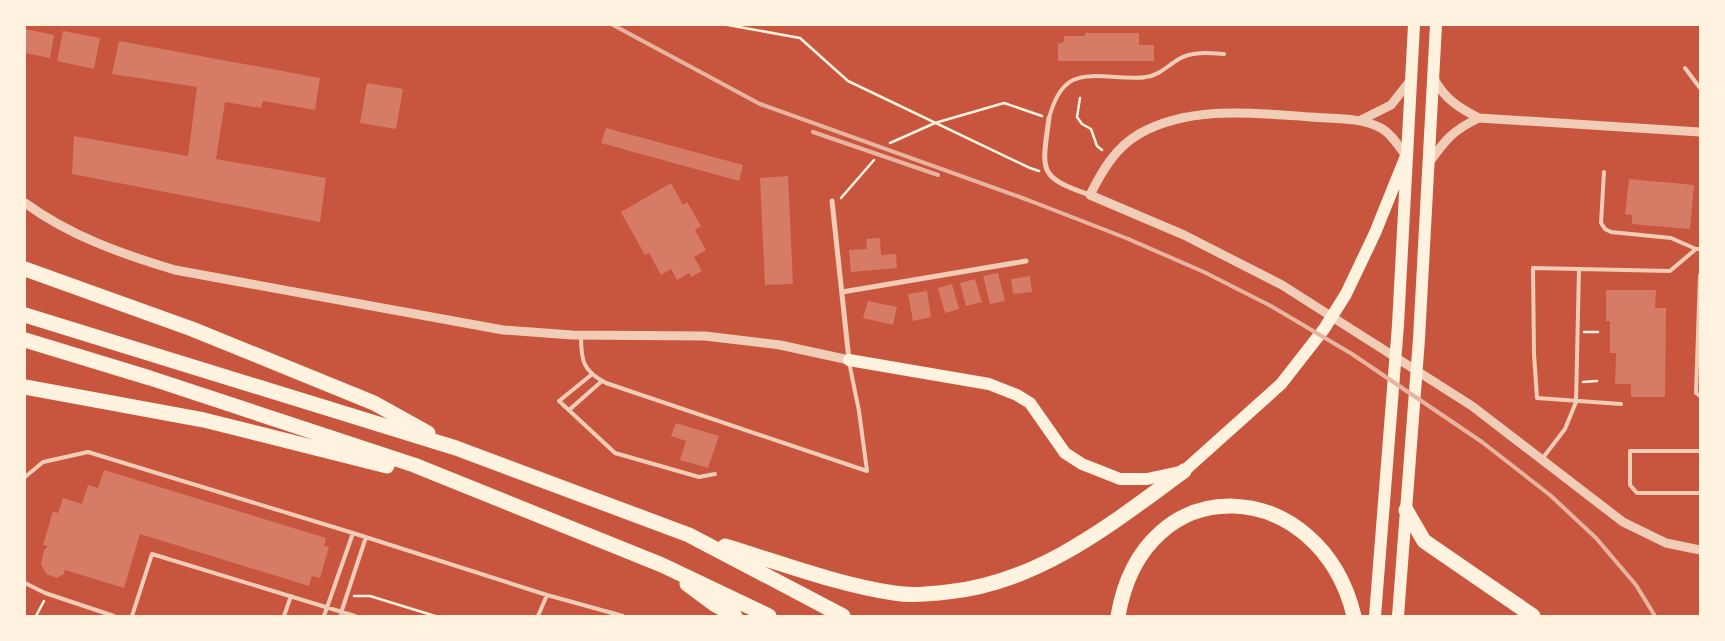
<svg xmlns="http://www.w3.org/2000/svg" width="1725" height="641" viewBox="0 0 1725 641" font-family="Quicksand,sans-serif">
  <rect width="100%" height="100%" fill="#c8553d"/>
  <path fill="#d67c66" d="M25,29L54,35L50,58L25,53Z
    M63,31L100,38L94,69L57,61Z
    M1085,33H1139V45H1154V61H1058V44L1064,42V36H1085Z
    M119,41L320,78L315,110L263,101L261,108L225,102L216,159L326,178L320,222L72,174L74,136L188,156L197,87L112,74Z
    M367,83L403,89L396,129L360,123Z
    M606,128L743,165L739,181L601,143Z
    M788,176L793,284L765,285L760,178Z
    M1629,179L1694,185L1690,229L1632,224V215L1625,214Z
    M671,183L683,205L687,202L701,226L695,230L706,250L694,257L702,271L691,277L689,273L677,280L671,269L661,275L649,253L645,255L621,212Z
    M880,238L881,255L896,254L897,268L851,272L849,250L867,249L866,239Z
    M998,273L1005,301L990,304L983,276Z
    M1030,276L1032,292L1013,294L1011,279Z
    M975,279L982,302L966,306L960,283Z
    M952,284L959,309L945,313L938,288Z
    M1606,290H1656L1655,308H1666L1665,397H1631V384H1615L1616,353H1610V321H1606Z
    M927,291L931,317L913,321L908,294Z
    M868,301L897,307L893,325L863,318Z
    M676,423L719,436L708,468L680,460L686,441L671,436Z
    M104,470L326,538L324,546L329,547L320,578L312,576L309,586L140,534L124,588L65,570L64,574L57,578L46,574L41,564L44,550L48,546L43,545L53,511L58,513L63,498L82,504L88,485L98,488Z"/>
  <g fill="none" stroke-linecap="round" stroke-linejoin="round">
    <path stroke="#fff3e0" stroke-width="2.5" d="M728,25L800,38L848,81L1030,168L1039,171
      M1080,98L1077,117L1082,124L1091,129L1097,146L1102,150
      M890,143L935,123L1004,103L1042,116
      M841,198L874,160
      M1584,332H1598
      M1583,382L1597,381
      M354,596H370L435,616
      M36,616L44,601"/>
    <path stroke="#f1ccb7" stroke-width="4" d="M1685,68L1700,88
      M1049,118C1053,104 1059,87 1073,80C1092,71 1125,81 1146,77C1160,75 1167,66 1179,59C1192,51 1210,53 1224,54
      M1604,172L1601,223L1605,229L1611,232L1671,238L1696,249
      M1700,275L1696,393L1700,396
      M581,336C581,361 583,371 606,383L867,471L859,411L849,362
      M591,375L559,401L615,453L699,477L715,474
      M1621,404L1537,398L1534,354L1533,268L1670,271L1696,249H1700
      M569,410L602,381
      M1700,451H1630V485L1637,493H1700
      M1542,459L1565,429L1576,402L1579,269
      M25,477L43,462L88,452L353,533L547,595L623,616
      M25,583L45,593L114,616
      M132,616L152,554L355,616
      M284,616L291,596
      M324,616L353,533
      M340,616L366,537
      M538,616L547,595"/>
    <path stroke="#f1ccb7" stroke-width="5" d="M1049,118C1042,171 1037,177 1090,195
      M832,201L849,360
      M842,292L1026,261"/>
    <path stroke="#f1ccb7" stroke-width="9" d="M1434,79C1445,99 1459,108 1479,118L1700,132
      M1361,120L1391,105L1410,81
      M1406,156C1399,147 1392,134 1381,128C1360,117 1334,119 1311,117C1254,113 1190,105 1139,134C1115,148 1102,171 1090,195L1184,235L1282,285L1472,406L1623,522L1666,543L1700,550
      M1429,163C1445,140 1453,130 1479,118
      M25,203C70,236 122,254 175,270L503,330L572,335L705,336L780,345L849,360"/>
    <path stroke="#fff3e0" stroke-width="12" d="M849,360L989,384L1017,395L1030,403L1065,453L1082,464L1120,479H1147L1184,471L1281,384L1324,329L1346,294L1375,233L1406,156
      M1375,616L1398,325L1414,25
      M1398,616L1419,339L1436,25"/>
    <path stroke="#fff3e0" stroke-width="15" d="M25,269L192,329L374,403L428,433
      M25,315L456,448L689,535L843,616
      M25,340L150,378L414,465L662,565L769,616
      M25,387L204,420L387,466
      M1406,510L1424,541L1533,616
      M725,546C781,563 836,584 894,593C911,596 929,594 947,592C1039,583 1111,524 1184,471
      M687,584L714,604L735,616
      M1118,616C1144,464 1320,475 1354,616"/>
    <path stroke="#e9b49f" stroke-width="4" d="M613,25L760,104L1028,200L1126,238L1204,272L1271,306L1352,354L1482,442L1550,495L1596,538L1636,585L1655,616
      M813,132L938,175"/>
  </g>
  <rect width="1725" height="641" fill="none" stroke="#fff3e0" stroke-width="52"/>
</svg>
